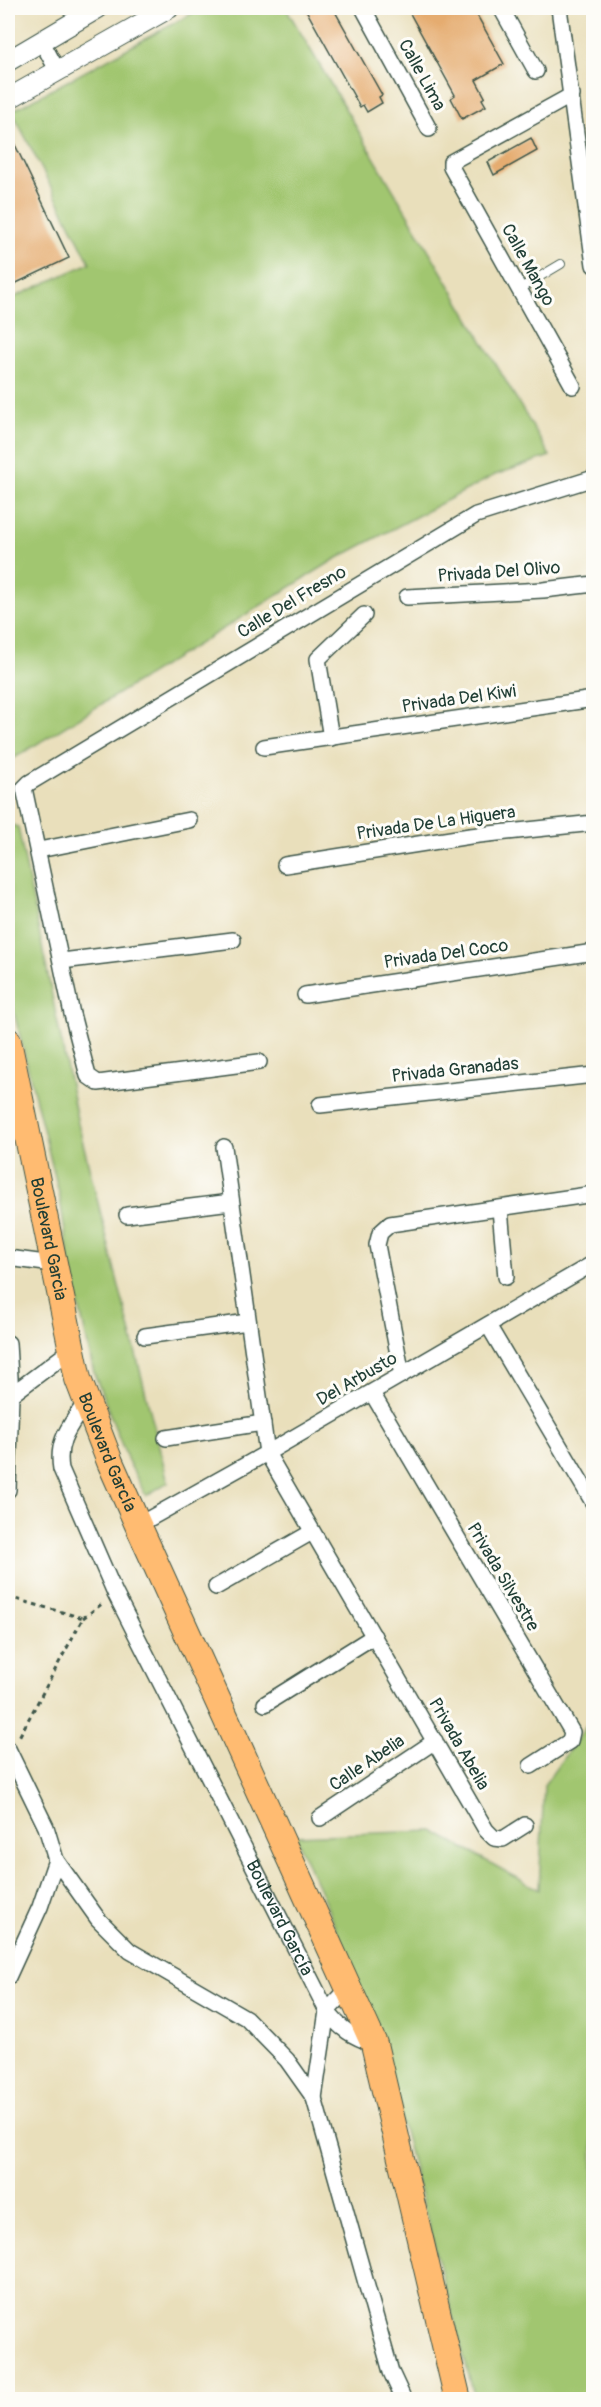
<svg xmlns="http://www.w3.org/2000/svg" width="601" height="2407" font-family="Pangolin,sans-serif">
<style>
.green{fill:#a1c670;stroke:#608252;stroke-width:1.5}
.building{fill:#e5ac6f}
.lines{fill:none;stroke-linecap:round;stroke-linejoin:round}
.service-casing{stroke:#3d5548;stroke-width:10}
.minor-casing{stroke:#3d5548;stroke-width:18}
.tertiary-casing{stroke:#3d5548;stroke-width:22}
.primary-casing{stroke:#3d5548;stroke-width:28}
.path{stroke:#3d5548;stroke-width:3;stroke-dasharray:4.5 4.5;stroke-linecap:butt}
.service{stroke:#fff;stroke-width:8}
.minor{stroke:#fff;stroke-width:15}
.tertiary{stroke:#fff;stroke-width:20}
.primary{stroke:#ffbb71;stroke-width:26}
.labels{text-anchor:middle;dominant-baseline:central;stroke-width:6;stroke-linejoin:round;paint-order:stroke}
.street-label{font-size:18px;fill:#1f3d34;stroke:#fdfcf7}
</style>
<rect width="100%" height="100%" fill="#fdfcf7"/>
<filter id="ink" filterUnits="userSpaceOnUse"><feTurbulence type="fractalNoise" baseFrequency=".0167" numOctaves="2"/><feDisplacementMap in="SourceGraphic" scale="12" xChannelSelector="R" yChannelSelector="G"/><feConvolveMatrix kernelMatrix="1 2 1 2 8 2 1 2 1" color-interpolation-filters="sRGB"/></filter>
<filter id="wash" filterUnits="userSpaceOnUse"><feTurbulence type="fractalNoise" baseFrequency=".008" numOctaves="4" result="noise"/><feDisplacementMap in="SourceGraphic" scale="24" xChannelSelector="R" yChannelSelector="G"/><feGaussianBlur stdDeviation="1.35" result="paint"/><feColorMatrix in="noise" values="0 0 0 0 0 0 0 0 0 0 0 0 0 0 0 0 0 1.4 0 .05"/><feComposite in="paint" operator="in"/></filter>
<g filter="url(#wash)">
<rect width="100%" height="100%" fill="#e9dfbb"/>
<path class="green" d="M 202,8 L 286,8 L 550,456 L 495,475 L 334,560 L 8,762 L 8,300 L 90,263 L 12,111 Z
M 8,824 L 18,827 L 77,1119 L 168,1482 L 146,1496 L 128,1461 L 94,1373 L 71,1270 L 59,1193 L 8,988 Z
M 593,1717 L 593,2399 L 475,2399 L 380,2041 L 324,1899 L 295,1836 L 433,1831 L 539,1890 L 544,1785 Z"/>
<g id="blocks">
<path class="building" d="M 305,8 L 333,8 L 382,95 L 379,97 L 382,103 L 367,112 L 363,105 L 360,107 Z
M 407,8 L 473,8 L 504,64 L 476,80 L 485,97 L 482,99 L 486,106 L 462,119 L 451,98 L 455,95 Z
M 8,130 L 69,258 L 8,287 Z
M 531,138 L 537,151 L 494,175 L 488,162 Z"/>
</g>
</g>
<g filter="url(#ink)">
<use href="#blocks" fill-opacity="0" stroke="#3d5548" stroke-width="1.5"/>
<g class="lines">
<g class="service-casing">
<path id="service" d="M 519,289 L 561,264"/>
</g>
<g class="minor-casing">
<g id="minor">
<path d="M 363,8 L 429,129"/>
<path d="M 501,8 L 536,71"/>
<path d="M 559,8 L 594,265"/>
<path d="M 41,40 L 57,70"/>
<path d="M 572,95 L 451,162 L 451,167 L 573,386"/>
<path d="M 407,597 L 543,590 L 594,584"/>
<path d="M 331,738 L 318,659 L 364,615"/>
<path d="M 264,747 L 594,699"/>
<path d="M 39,850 L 189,820"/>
<path d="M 285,865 L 470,836 L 594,823"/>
<path d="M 62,961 L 233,940"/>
<path d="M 305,995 L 594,952"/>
<path d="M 259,1062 L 98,1083 L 88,1076 L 72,1014 L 24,788 L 29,783 L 476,515 L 594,478"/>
<path d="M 320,1105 L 594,1075"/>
<path d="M 224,1147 L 267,1453 L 486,1830 L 494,1838 L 503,1839 L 525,1825"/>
<path d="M 500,1209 L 506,1277"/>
<path d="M 127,1215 L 231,1202"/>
<path d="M 8,1258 L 53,1264"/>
<path d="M 488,1325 L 594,1504"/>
<path d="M 145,1336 L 248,1322"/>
<path d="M 8,1343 L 11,1395 L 8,1490"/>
<path d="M 402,1375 L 377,1245 L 380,1233 L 390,1224 L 594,1194"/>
<path d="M 372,1393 L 572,1732 L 570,1741 L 531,1766"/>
<path d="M 11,1395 L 71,1350"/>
<path id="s1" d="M 86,1401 C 71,1426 56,1439 61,1469 L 115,1593 L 327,2011 C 340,2029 353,2037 374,2044"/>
<path d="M 166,1438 L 263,1423"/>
<path d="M 138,1525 L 267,1453 L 594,1263"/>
<path d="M 216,1587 L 312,1532"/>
<path d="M 265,1704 L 374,1636"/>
<path d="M 8,1749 L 46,1827 L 56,1860 L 98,1919 L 130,1951 L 246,2018 L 287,2060 L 314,2098 L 391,2372 L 404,2400"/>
<path d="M 320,1818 L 435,1741"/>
<path d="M 8,1977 L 40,1907 L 56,1860"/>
<path d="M 314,2098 L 327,2011 L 350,1987"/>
</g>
</g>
<g class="tertiary-casing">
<path id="tertiary" d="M 8,61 L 98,8
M 8,99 L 169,8"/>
</g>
<g class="primary-casing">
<g id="primary">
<path id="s2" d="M 8,1041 L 78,1379 L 110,1462 L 138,1525 L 374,2044 L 458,2400"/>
</g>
</g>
<path class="path" d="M 8,1597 L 83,1618 L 19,1737
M 83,1618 L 103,1603"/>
<use href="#service" class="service"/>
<use href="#minor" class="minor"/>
<use href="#tertiary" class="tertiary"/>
<use href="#primary" class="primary"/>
</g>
</g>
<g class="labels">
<g class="street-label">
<text transform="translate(422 75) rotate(61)">Calle Lima</text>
<text transform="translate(528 265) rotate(61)">Calle Mango</text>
<text transform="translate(499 572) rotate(-4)">Privada Del Olivo</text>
<text transform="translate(292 602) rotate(-31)">Calle Del Fresno</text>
<text transform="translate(459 699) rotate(-8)">Privada Del Kiwi</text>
<text transform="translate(436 823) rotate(-8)">Privada De La Higuera</text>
<text transform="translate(446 954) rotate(-8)">Privada Del Coco</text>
<text transform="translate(455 1070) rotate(-6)">Privada Granadas</text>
<text stroke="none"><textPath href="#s2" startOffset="202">Boulevard Garcia</textPath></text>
<text transform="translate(357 1379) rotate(-30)">Del Arbusto</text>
<text stroke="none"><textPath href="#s2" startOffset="424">Boulevard García</textPath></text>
<text transform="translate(503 1577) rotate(59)">Privada Silvestre</text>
<text transform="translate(459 1744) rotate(60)">Privada Abelia</text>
<text transform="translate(367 1763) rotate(-34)">Calle Abelia</text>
<text stroke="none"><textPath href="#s1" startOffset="574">Boulevard García</textPath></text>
</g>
</g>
<rect width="601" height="2407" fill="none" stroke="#fdfcf7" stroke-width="30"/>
</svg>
